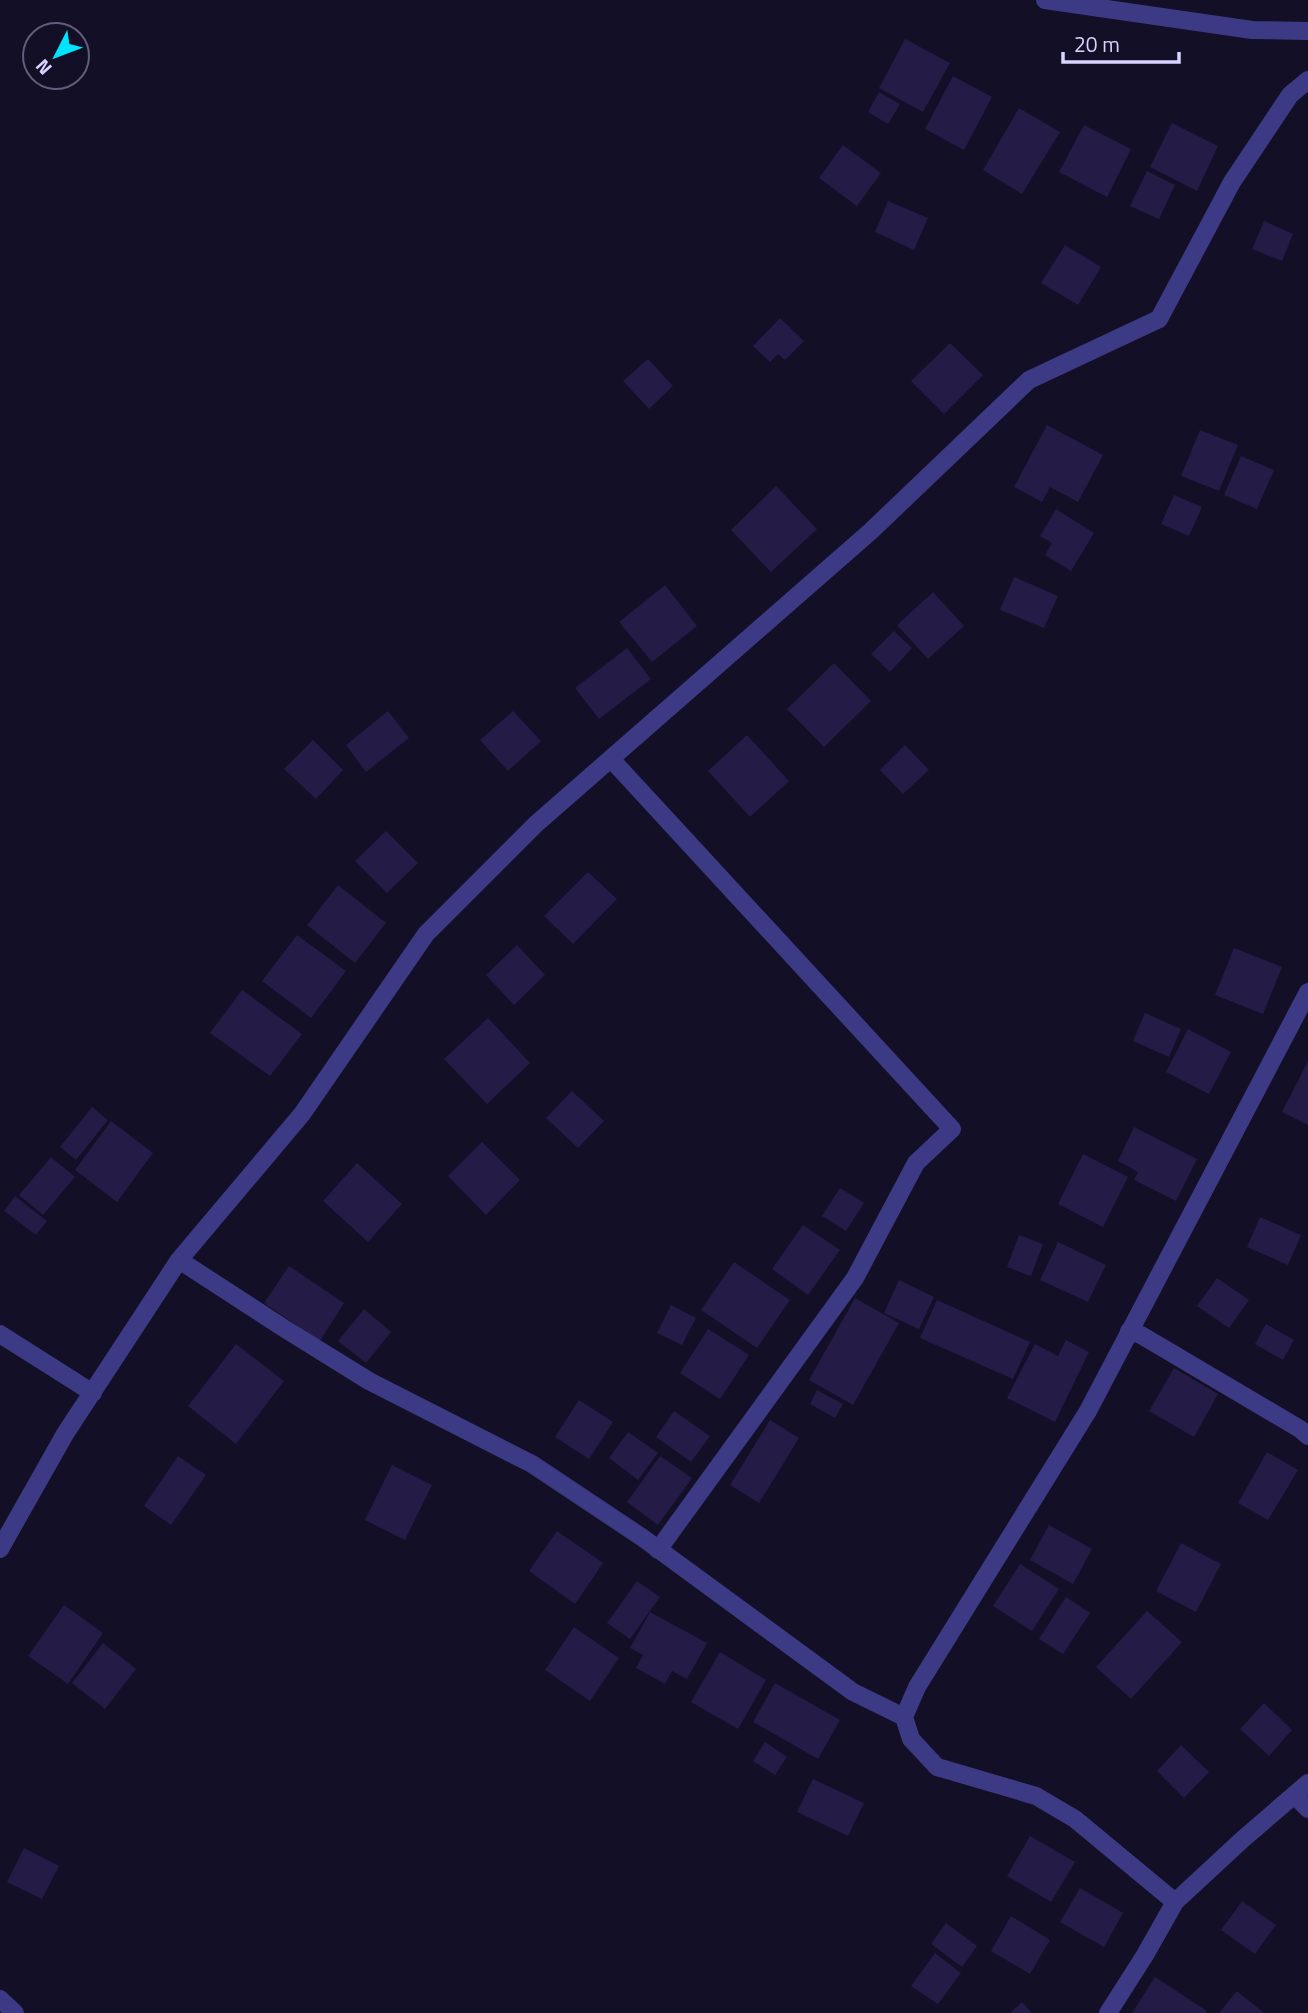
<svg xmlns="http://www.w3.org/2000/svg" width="1308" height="2013" font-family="'Titillium Web',sans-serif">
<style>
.building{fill:#241b47}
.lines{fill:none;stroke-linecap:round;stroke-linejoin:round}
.minor{stroke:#3d3a85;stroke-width:18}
</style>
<rect width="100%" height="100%" fill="#130f26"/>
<path class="building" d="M 905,39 L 950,63 L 923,112 L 879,88 Z
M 953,76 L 992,97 L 964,150 L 925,129 Z
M 879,92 L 900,104 L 888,124 L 868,112 Z
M 1019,108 L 1060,132 L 1022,194 L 983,170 Z
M 1172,123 L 1218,146 L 1197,191 L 1150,167 Z
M 1084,125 L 1131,149 L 1107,197 L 1059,172 Z
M 843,145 L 881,173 L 857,206 L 819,178 Z
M 1147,171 L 1175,185 L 1159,219 L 1130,206 Z
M 888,201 L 928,218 L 914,250 L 875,232 Z
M 1264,221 L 1293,234 L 1282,261 L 1252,249 Z
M 1065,245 L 1101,267 L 1078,305 L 1041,283 Z
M 780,318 L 804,341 L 785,360 L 778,354 L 770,362 L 753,346 Z
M 950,343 L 983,375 L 944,414 L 911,381 Z
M 648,359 L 673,386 L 649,409 L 623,381 Z
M 1047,425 L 1103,455 L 1078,502 L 1050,487 L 1042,502 L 1014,487 Z
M 1200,430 L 1238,445 L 1219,491 L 1181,476 Z
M 1241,456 L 1274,470 L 1257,509 L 1224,495 Z
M 776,486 L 817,529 L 771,572 L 731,530 Z
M 1174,495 L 1202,507 L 1189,536 L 1161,524 Z
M 1056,509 L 1094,533 L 1071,571 L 1045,555 L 1052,543 L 1040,536 Z
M 1014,577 L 1058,596 L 1044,628 L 1000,610 Z
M 665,585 L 697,626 L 652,662 L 619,622 Z
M 933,592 L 964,626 L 928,659 L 897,625 Z
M 894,631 L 912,648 L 890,672 L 871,654 Z
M 627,648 L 651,679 L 599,719 L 575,688 Z
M 834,663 L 871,701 L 824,747 L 787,709 Z
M 388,711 L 409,738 L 366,772 L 346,745 Z
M 513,711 L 541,741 L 508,771 L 480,740 Z
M 747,735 L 789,781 L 750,817 L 708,771 Z
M 313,740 L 343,770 L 316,799 L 284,769 Z
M 905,745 L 929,770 L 903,794 L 880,770 Z
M 386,831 L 418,863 L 387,893 L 355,861 Z
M 588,872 L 617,899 L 573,944 L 544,916 Z
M 338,885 L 386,923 L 355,963 L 307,925 Z
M 297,935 L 346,971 L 311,1018 L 262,981 Z
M 517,945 L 545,975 L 514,1005 L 486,975 Z
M 1234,948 L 1282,967 L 1263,1014 L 1215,995 Z
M 242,990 L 302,1034 L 270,1076 L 210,1033 Z
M 1145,1013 L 1181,1029 L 1169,1057 L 1133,1041 Z
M 488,1018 L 530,1063 L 487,1104 L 444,1059 Z
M 1188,1029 L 1231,1052 L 1209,1094 L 1166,1072 Z
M 1308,1061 L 1308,1125 L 1282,1112 Z
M 572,1091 L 604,1121 L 578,1148 L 546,1118 Z
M 92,1107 L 108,1120 L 76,1160 L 60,1147 Z
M 111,1121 L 153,1153 L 117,1202 L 75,1170 Z
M 1134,1127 L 1197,1159 L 1176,1201 L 1134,1180 L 1138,1172 L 1118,1161 Z
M 482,1142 L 520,1180 L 486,1215 L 448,1176 Z
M 1083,1154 L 1128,1177 L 1103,1227 L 1058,1204 Z
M 51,1157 L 75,1177 L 43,1215 L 19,1195 Z
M 357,1163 L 402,1204 L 368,1242 L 323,1201 Z
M 840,1188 L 864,1203 L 846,1231 L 822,1216 Z
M 15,1196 L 47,1221 L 36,1235 L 4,1211 Z
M 1260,1217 L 1301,1235 L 1288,1265 L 1247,1247 Z
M 803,1225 L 840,1250 L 808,1295 L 772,1269 Z
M 1019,1235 L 1043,1244 L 1031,1276 L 1007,1267 Z
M 1058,1242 L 1106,1265 L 1088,1302 L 1040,1280 Z
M 734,1262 L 790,1300 L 757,1348 L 701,1310 Z
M 289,1266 L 344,1303 L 320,1341 L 264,1303 Z
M 1217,1278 L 1249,1300 L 1229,1328 L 1197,1306 Z
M 899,1280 L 934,1297 L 919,1329 L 884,1313 Z
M 855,1298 L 899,1323 L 853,1405 L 809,1380 Z
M 937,1300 L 1030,1342 L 1013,1379 L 920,1338 Z
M 671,1305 L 696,1318 L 682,1345 L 657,1333 Z
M 364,1309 L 391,1332 L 366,1363 L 338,1341 Z
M 1266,1324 L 1294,1340 L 1283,1360 L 1255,1344 Z
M 708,1329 L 749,1355 L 720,1399 L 680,1373 Z
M 1066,1340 L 1089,1352 L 1055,1422 L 1007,1398 L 1035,1344 L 1058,1356 Z
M 236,1344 L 284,1381 L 236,1444 L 188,1406 Z
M 1174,1368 L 1218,1394 L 1194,1437 L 1149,1411 Z
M 817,1390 L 843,1404 L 835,1418 L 810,1404 Z
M 579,1400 L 613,1422 L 589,1459 L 555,1437 Z
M 674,1411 L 710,1436 L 691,1462 L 656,1437 Z
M 770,1420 L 799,1438 L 759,1503 L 730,1485 Z
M 628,1432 L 658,1453 L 638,1480 L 609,1458 Z
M 1267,1452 L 1298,1470 L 1268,1520 L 1238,1503 Z
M 178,1456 L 206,1475 L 171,1525 L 144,1506 Z
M 660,1456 L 692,1478 L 658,1525 L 627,1502 Z
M 392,1465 L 432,1485 L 405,1540 L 365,1520 Z
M 1049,1525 L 1092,1549 L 1073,1584 L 1030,1560 Z
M 557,1531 L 603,1563 L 575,1604 L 529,1571 Z
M 1181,1543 L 1221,1564 L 1196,1612 L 1156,1591 Z
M 1020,1564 L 1059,1589 L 1032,1631 L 993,1606 Z
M 637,1581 L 660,1597 L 630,1639 L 607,1623 Z
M 1066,1597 L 1090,1613 L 1063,1654 L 1039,1639 Z
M 64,1605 L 103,1633 L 68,1684 L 28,1656 Z
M 1147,1611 L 1182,1642 L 1131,1699 L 1096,1667 Z
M 650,1612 L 707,1643 L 687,1679 L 672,1671 L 665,1684 L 636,1668 L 643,1655 L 630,1648 Z
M 574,1627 L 619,1658 L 590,1701 L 545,1670 Z
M 103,1643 L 136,1669 L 105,1709 L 72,1683 Z
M 720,1652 L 766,1680 L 738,1729 L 691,1702 Z
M 775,1683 L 840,1720 L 818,1759 L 753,1722 Z
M 1264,1703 L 1292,1730 L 1269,1756 L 1240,1729 Z
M 765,1742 L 787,1757 L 775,1775 L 753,1761 Z
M 1181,1745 L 1209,1772 L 1184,1798 L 1157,1771 Z
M 813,1779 L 864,1803 L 848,1836 L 797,1812 Z
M 1030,1836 L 1075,1862 L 1051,1902 L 1007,1876 Z
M 24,1848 L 59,1866 L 42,1899 L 7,1882 Z
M 1080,1888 L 1123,1913 L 1104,1947 L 1060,1922 Z
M 1242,1901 L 1276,1925 L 1255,1954 L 1221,1930 Z
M 1011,1916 L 1050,1940 L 1030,1974 L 991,1951 Z
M 946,1923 L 977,1946 L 962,1967 L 931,1944 Z
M 935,1953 L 961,1973 L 938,2004 L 911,1986 Z
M 1155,1977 L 1207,2011 L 1205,2013 L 1132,2013 Z
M 1237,1991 L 1264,2013 L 1219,2013 Z
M 1022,2002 L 1032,2013 L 1010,2013 Z"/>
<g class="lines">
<path class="minor" d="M 1045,0 L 1252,30 L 1308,31
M 611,759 L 952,1129 L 916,1163 L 855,1278 L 658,1550
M 179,1260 L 282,1327 L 369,1381 L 532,1464 L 643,1538 L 853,1692 L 904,1717
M 1129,1331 L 1141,1335 L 1300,1429 L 1308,1436
M 0,1334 L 93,1393
M 0,1549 L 65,1434 L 179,1260 L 302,1114 L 426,934 L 536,824 L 871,531 L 1029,380 L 1159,319 L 1232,182 L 1290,95 L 1308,80
M 1294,1795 L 1308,1809
M 1175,1902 L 1075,1819 L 1036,1796 L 937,1767 L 911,1739 L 904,1717 L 917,1687 L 1088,1411 L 1308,992
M 0,1999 L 15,2013
M 1108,2013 L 1145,1955 L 1175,1902 L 1243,1839 L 1308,1783"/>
</g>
<g transform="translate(56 56) rotate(228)"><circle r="33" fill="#130f26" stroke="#625e7d" stroke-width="2"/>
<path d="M0-5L12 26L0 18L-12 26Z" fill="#00e5ff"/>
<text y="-10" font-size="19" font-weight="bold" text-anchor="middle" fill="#d9d4ff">N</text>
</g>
<path d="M1063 52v10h116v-10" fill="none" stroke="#d9d4ff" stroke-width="3.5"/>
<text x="1074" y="52" font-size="21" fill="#d9d4ff" stroke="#130f26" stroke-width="5" paint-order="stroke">20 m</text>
</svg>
